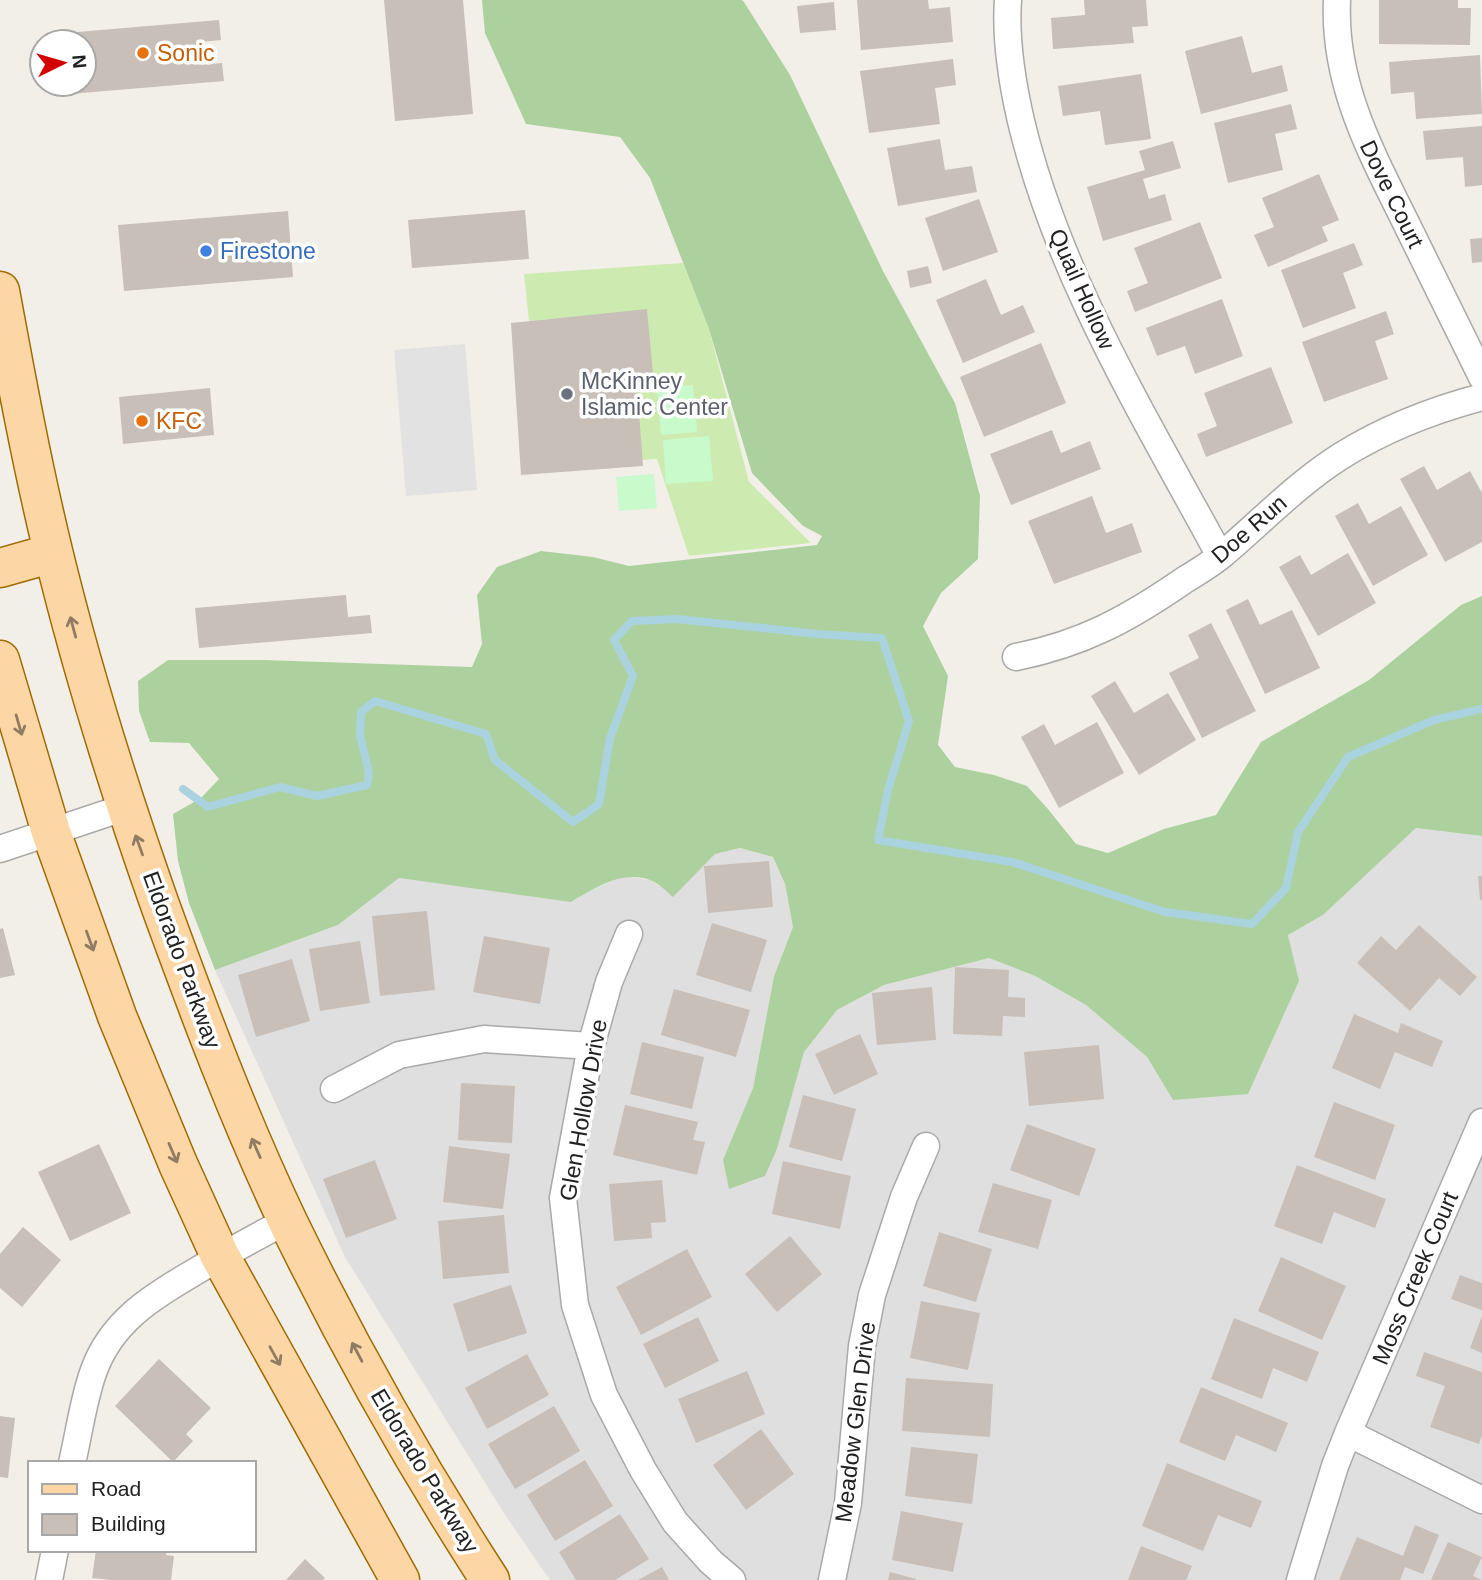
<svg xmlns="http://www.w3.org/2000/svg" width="1482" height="1580" font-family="Helvetica,sans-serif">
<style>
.residential{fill:#e0dfdf}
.grass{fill:#cdebb0}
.forest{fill:#add19e}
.park{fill:#c8facc}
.parking{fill:#e2e2e2}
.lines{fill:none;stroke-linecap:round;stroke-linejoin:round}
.stream{stroke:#aad3df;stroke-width:8}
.building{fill:#c7bfb8}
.street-casing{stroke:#a9a9a9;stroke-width:29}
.primary-casing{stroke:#a06b00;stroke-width:41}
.street{stroke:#fff;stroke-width:26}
.primary{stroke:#fcd6a4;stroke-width:38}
.oneway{stroke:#8f7c63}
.food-dot{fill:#e8710a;stroke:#fff;stroke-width:2.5}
.shop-dot{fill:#3f7fe0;stroke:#fff;stroke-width:2.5}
.worship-dot{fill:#6b7280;stroke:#fff;stroke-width:2.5}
.labels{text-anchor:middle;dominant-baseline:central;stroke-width:7;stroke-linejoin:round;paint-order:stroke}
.food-label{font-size:23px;fill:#c56008;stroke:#fff;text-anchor:start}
.street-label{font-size:23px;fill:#222;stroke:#fff}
.shop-label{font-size:23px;fill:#366cbe;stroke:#fff;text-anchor:start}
.worship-label{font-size:23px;fill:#5b616d;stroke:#fff;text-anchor:start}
</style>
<rect width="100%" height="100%" fill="#f2efe9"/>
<path class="residential" d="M 1416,828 L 1482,836 L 1482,1580 L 550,1580 L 507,1518 L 345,1257 L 215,970 L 338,925 L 399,878 L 571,901 L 591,890 L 624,876 L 651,880 L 673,896 L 714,854 L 740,848 L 773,857 L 785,884 L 793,927 L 774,976 L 753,1088 L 724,1160 L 765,1175 L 777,1149 L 804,1051 L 837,1010 L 884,985 L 989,958 L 1035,976 L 1086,1005 L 1147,1057 L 1173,1100 L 1298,981 L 1288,935 L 1323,915 Z"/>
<path class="grass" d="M 683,263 L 709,329 L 749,482 L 811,543 L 689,556 L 657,459 L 642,460 L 637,385 L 653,384 L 647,310 L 529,321 L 524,274 Z"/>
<path class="forest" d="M 482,0 L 742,0 L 744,2 L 790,75 L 883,271 L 955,403 L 980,496 L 978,559 L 941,593 L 923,626 L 948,676 L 938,745 L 955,767 L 994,775 L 1027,786 L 1048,809 L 1076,844 L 1108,853 L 1164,829 L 1216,815 L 1261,742 L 1369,680 L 1461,605 L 1482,596 L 1482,836 L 1416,828 L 1323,915 L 1288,935 L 1299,981 L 1248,1094 L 1173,1100 L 1147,1057 L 1086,1005 L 1035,976 L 989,958 L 884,985 L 837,1010 L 804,1052 L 777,1149 L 765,1176 L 729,1189 L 723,1160 L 753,1088 L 774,976 L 793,927 L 785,884 L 773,857 L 740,848 L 715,854 L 673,897 C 666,891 658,883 650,880 C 622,870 595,888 571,902 L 399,878 L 338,925 L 215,970 L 189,903 L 178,861 L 173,814 L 201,798 L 219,779 L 189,743 L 150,742 L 139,711 L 138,681 L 168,660 L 263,660 L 472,667 L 482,644 L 477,595 L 497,567 L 541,551 L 593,557 L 629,566 L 817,545 L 822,536 L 803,526 L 752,473 L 709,329 L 650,178 L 620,137 L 526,124 L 485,33 Z"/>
<path class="park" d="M 693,385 L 697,432 L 661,435 L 657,388 Z
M 709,436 L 713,481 L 666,484 L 663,440 Z
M 654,474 L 657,508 L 619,511 L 616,477 Z"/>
<path class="parking" d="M 465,344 L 477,490 L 406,496 L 394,350 Z"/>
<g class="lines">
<path class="stream" d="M 183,789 L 208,807 L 280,787 L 317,796 L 367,785 L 369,773 L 360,735 L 361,712 L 375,701 L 486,734 L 495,760 L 573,822 L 599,804 L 610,738 L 633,676 L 614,640 L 632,621 L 678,619 L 817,634 L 882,638 L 909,721 L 888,790 L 878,840 L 1012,862 L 1165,912 L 1252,924 L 1286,888 L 1298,832 L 1348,757 L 1434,720 L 1482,709"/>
</g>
<path class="building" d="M 384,0 L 463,0 L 473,114 L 395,121 Z
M 857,0 L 928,0 L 929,9 L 950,7 L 953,42 L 861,50 Z
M 1084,0 L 1146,0 L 1148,26 L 1132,27 L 1134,43 L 1053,49 L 1051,18 L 1085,15 Z
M 1379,0 L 1458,0 L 1458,8 L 1471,8 L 1470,45 L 1379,44 Z
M 834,2 L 836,30 L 800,33 L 797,6 Z
M 219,20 L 221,40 L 200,42 L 202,65 L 222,63 L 224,81 L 70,94 L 69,84 L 84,84 L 84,42 L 66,42 L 65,33 Z
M 1242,36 L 1252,73 L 1282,65 L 1288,91 L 1201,114 L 1185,51 Z
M 1480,55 L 1482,114 L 1416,119 L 1414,92 L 1391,94 L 1389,62 Z
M 953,59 L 956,85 L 935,88 L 940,124 L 869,133 L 860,71 Z
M 1141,74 L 1151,139 L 1105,145 L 1100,111 L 1063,116 L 1058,86 Z
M 1291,104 L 1297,129 L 1275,134 L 1283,170 L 1228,183 L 1214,123 Z
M 1482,126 L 1482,185 L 1465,187 L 1463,157 L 1426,160 L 1423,131 Z
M 940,139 L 945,170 L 972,166 L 977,192 L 898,206 L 887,148 Z
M 1173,141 L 1181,168 L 1143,179 L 1149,199 L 1165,194 L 1172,220 L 1103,241 L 1087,187 L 1145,170 L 1139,151 Z
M 1319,174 L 1339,220 L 1322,227 L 1328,241 L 1268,267 L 1254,235 L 1274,227 L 1262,198 Z
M 979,199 L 998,252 L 943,271 L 925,218 Z
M 525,210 L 529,259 L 412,268 L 408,220 Z
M 288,211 L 293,277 L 124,291 L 118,225 Z
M 1200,222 L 1222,278 L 1135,312 L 1127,291 L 1148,283 L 1134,248 Z
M 1482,238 L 1482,262 L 1472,263 L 1470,239 Z
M 1354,243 L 1363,265 L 1343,273 L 1356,308 L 1303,328 L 1281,270 Z
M 928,266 L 932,283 L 910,288 L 907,271 Z
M 986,279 L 1001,315 L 1023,305 L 1035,332 L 963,363 L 936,300 Z
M 1222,299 L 1243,356 L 1195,374 L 1185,346 L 1157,356 L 1146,328 Z
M 647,309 L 654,384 L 637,385 L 643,466 L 521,475 L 511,323 Z
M 1386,311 L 1394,334 L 1375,341 L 1388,379 L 1324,402 L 1302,342 Z
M 1041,343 L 1066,403 L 984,437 L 960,377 Z
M 1271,367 L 1293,423 L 1206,457 L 1197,434 L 1217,426 L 1204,393 Z
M 210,388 L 214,435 L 123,444 L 119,397 Z
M 1052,430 L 1061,453 L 1090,441 L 1101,469 L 1011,505 L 990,454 Z
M 1424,466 L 1437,490 L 1470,471 L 1482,493 L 1482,542 L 1445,562 L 1400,479 Z
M 1092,496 L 1106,533 L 1132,523 L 1142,552 L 1054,584 L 1028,521 Z
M 1358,503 L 1369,524 L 1401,506 L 1428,555 L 1373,586 L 1335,516 Z
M 1348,553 L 1376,603 L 1318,636 L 1279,567 L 1300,555 L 1311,575 Z
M 346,595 L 348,617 L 370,615 L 372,633 L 199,648 L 195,608 Z
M 1248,599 L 1260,625 L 1292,610 L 1320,668 L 1265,694 L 1226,610 Z
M 1211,623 L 1256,711 L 1202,738 L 1169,673 L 1199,658 L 1188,635 Z
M 1115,681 L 1134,713 L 1168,693 L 1196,740 L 1139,775 L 1091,696 Z
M 1097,722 L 1124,773 L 1059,808 L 1021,737 L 1044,724 L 1055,745 Z
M 769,861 L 773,907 L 708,913 L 704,866 Z
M 1478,876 L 1482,876 L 1482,900 L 1480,900 Z
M 427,911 L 435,990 L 380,996 L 372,916 Z
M 712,923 L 767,940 L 751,992 L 696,975 Z
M 1419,925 L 1477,977 L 1460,996 L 1439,978 L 1410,1011 L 1357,963 L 1381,936 L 1396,950 Z
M 3,928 L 15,975 L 0,978 L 0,929 Z
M 484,936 L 550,948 L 540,1004 L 473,992 Z
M 360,941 L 370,1003 L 320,1011 L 309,949 Z
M 292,959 L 310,1021 L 256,1037 L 238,975 Z
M 955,967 L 1009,970 L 1008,997 L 1025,998 L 1025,1017 L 1003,1016 L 1002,1036 L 953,1034 Z
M 932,987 L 936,1040 L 877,1045 L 872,993 Z
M 674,989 L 750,1010 L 736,1057 L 661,1035 Z
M 1354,1014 L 1398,1033 L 1401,1023 L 1443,1041 L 1432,1067 L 1395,1052 L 1380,1089 L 1332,1068 Z
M 860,1034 L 878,1074 L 834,1095 L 815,1054 Z
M 642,1042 L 704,1057 L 692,1109 L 630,1094 Z
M 1099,1045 L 1104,1099 L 1029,1106 L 1024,1052 Z
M 461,1083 L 515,1086 L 512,1143 L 458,1140 Z
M 803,1095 L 856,1109 L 842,1161 L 789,1147 Z
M 1334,1102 L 1395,1125 L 1375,1180 L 1314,1157 Z
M 625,1105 L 698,1122 L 693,1140 L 705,1142 L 697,1175 L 613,1155 Z
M 1027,1124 L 1096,1149 L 1079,1196 L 1010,1170 Z
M 99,1144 L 131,1213 L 70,1241 L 38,1172 Z
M 449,1146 L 510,1154 L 503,1209 L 443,1202 Z
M 375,1160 L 397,1219 L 346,1238 L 323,1179 Z
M 783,1161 L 851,1176 L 840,1229 L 772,1214 Z
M 1297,1165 L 1386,1199 L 1375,1228 L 1334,1212 L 1322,1244 L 1274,1226 Z
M 662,1180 L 666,1222 L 651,1223 L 652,1238 L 614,1241 L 609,1184 Z
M 993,1183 L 1052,1200 L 1038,1249 L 978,1232 Z
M 504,1215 L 509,1273 L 443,1279 L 438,1221 Z
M 23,1227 L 61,1260 L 22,1307 L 0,1288 L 0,1254 Z
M 939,1232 L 992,1249 L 976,1302 L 923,1286 Z
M 790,1236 L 822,1274 L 777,1312 L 745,1274 Z
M 687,1249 L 712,1297 L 641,1335 L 616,1287 Z
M 1281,1257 L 1346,1286 L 1322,1340 L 1258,1311 Z
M 1460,1275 L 1482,1283 L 1482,1310 L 1451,1299 Z
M 511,1285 L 527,1333 L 468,1352 L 453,1304 Z
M 921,1301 L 980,1313 L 968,1370 L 910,1358 Z
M 1482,1316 L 1482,1353 L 1470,1348 Z
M 698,1317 L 719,1361 L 665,1388 L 643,1344 Z
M 1234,1318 L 1319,1352 L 1307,1382 L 1273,1368 L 1262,1399 L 1211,1379 Z
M 1424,1352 L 1482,1372 L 1482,1435 L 1479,1444 L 1430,1427 L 1445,1386 L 1416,1376 Z
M 527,1354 L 549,1395 L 487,1429 L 465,1388 Z
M 159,1359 L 211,1408 L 186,1434 L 193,1441 L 173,1462 L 115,1406 Z
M 747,1371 L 765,1414 L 696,1443 L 678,1399 Z
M 906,1378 L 993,1384 L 990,1437 L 902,1431 Z
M 1201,1387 L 1288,1423 L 1276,1452 L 1236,1435 L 1225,1461 L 1179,1442 Z
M 554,1406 L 580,1451 L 515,1489 L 488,1444 Z
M 0,1416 L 15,1418 L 8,1478 L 0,1477 Z
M 761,1429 L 794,1474 L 746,1510 L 713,1465 Z
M 911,1447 L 978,1454 L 972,1504 L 905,1496 Z
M 585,1460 L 613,1506 L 555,1541 L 527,1495 Z
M 1167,1463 L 1262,1501 L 1251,1528 L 1218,1515 L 1203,1551 L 1142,1526 Z
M 901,1511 L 963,1523 L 953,1572 L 892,1560 Z
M 620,1514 L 649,1559 L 615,1580 L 576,1580 L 559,1552 Z
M 1415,1525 L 1439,1535 L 1423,1574 L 1405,1567 L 1400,1580 L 1339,1580 L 1357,1537 L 1403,1556 Z
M 1448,1542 L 1482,1557 L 1473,1576 L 1482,1580 L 1431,1580 Z
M 1141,1546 L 1192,1566 L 1186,1580 L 1128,1580 Z
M 96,1550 L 167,1550 L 166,1555 L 174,1556 L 171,1580 L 111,1580 L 92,1578 Z
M 305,1559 L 325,1578 L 323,1580 L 286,1580 Z
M 662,1567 L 669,1580 L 638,1580 Z
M 890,1572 L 916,1579 L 915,1580 L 888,1580 Z"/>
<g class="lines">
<g class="street-casing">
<path id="street" d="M 1008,0 C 1005,41 1012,82 1021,121 C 1058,277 1145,417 1220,556
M 1337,0 C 1333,85 1372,154 1408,227 C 1433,277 1457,327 1482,377
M 1016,657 C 1082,644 1128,619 1183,581 C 1196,573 1211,564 1223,554 C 1262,521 1297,484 1341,456 C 1384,429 1433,410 1482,397
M 0,849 L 126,807
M 629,934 L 609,982 L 591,1046 L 563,1198 L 575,1305 L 604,1395 L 643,1470 L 675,1522 L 711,1562 L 732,1580
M 334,1089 L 399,1055 L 484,1039 L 591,1046
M 1482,1122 L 1348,1433 L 1482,1500
M 72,1463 C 79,1434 83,1401 93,1373 C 110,1323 150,1298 193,1273 C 224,1254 256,1237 288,1220
M 49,1580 L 55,1550
M 832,1580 L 848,1503 L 862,1346 L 872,1295 L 904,1197 L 926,1146
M 1300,1580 L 1335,1466 L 1348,1433"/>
</g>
<g class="primary-casing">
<path id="primary" d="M 0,291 C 16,378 32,465 53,551 C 82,671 119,789 160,905 C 199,1012 239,1119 288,1222 C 348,1345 416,1466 490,1580
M 0,568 L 53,553
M 0,660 L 51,832 L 117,1016 L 178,1164 L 220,1256 L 400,1580"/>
</g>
<use href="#street" class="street"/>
<use href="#primary" class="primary"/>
</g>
<defs><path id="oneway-shaft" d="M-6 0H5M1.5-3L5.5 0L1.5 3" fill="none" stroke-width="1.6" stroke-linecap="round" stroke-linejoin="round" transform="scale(1.75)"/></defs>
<g class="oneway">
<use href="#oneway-shaft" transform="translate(73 627) rotate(-105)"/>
<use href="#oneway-shaft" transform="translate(19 725) rotate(74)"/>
<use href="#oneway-shaft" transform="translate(139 845) rotate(-110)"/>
<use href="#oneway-shaft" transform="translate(90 941) rotate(70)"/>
<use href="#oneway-shaft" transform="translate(256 1148) rotate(-114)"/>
<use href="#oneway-shaft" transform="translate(173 1153) rotate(67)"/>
<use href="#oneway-shaft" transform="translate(357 1352) rotate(-118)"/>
<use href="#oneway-shaft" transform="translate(275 1356) rotate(61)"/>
</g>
<g class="food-dot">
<circle cx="143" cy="53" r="7"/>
<circle cx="142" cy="421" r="7"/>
</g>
<circle class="shop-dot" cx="206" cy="251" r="7"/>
<circle class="worship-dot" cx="567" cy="394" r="7"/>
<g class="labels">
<g class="food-label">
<text x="157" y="53">Sonic</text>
<text x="156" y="421">KFC</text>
</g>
<g class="street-label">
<text transform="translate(1392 194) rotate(64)">Dove Court</text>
<text transform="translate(1082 289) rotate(66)">Quail Hollow</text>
<text transform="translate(1249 529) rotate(-41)">Doe Run</text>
<text transform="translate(182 960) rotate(70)">Eldorado Parkway</text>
<text transform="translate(583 1110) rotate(-80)">Glen Hollow Drive</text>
<text transform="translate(1415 1278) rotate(-67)">Moss Creek Court</text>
<text transform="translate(855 1422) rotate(-83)">Meadow Glen Drive</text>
<text transform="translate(425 1471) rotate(59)">Eldorado Parkway</text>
</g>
<g class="shop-label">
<text x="220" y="251">Firestone</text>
</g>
<g class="worship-label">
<text x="581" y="381">McKinney<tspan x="581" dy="26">Islamic Center</tspan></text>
</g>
</g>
<rect x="28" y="1461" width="228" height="91" fill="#ffffff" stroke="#a7a7a7" stroke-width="2"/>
<rect x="42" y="1484" width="35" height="10" fill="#fcd6a4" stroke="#a7a7a7" stroke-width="2"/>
<text x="91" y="1496" font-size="21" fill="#222222">Road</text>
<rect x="42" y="1514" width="35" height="21" fill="#c7bfb8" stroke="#a7a7a7" stroke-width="2"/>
<text x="91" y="1531" font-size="21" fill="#222222">Building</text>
<g transform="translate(63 63) rotate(85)"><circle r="33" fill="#ffffff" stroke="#a7a7a7" stroke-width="2"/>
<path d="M0-5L12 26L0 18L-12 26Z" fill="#d40000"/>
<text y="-10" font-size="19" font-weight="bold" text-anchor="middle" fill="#222222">N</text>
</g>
</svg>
